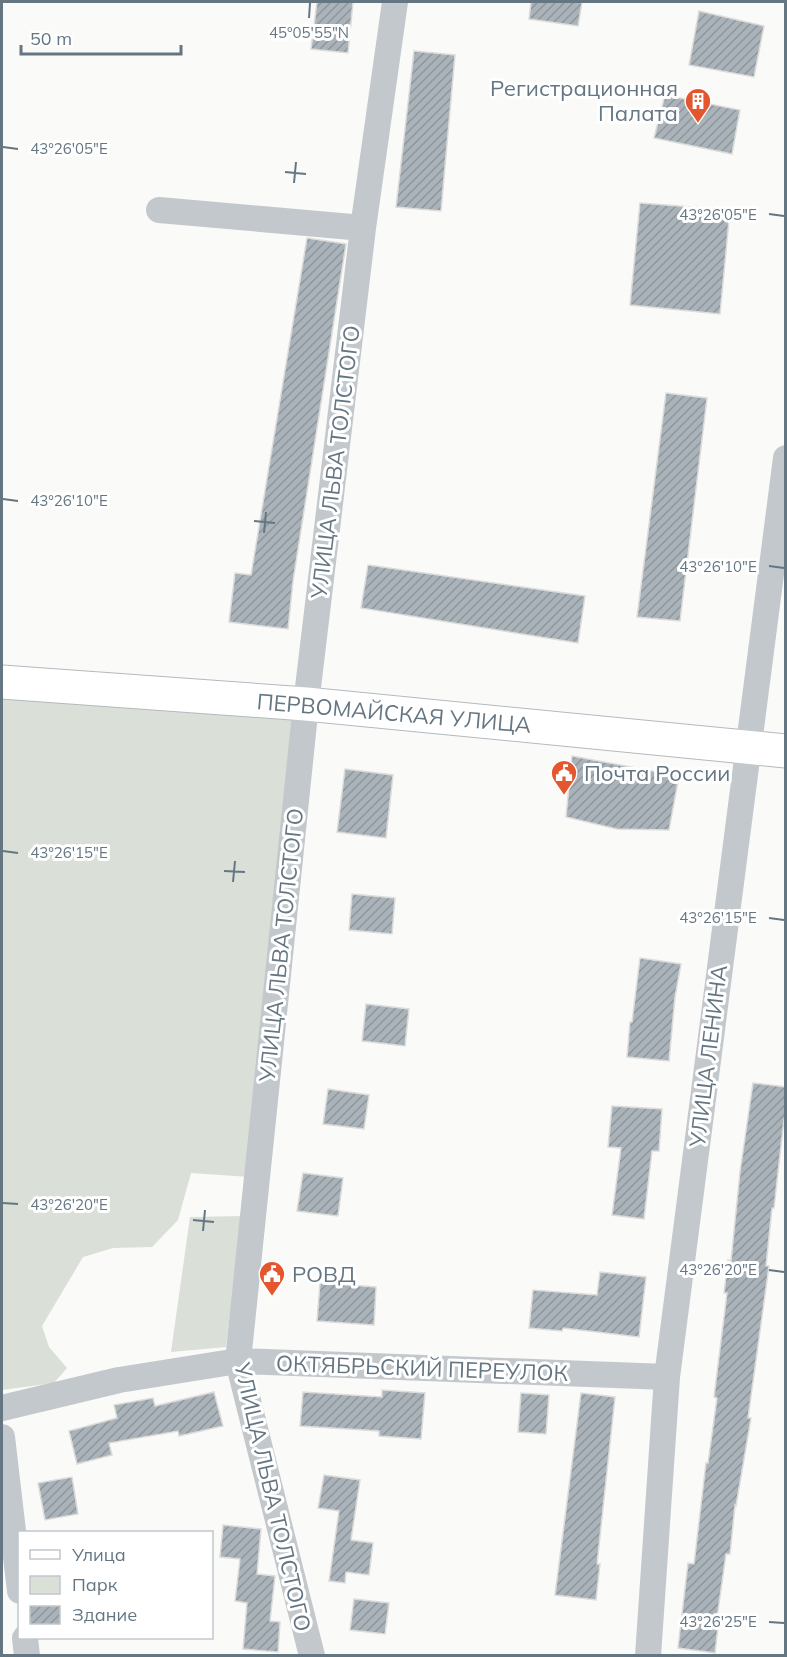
<svg xmlns="http://www.w3.org/2000/svg" width="787" height="1657" font-family="Mulish,sans-serif">
<style>
.park{fill:#dadfd7}
.building{fill:url(#building-hatch);stroke:#dcdcda;stroke-width:1.5}
.lines{fill:none;stroke-linecap:round;stroke-linejoin:round}
.secondary-casing{stroke:#b3babf;stroke-width:35}
.minor{stroke:#c3c8cc;stroke-width:26}
.secondary{stroke:#fff;stroke-width:33}
.ticks{fill:none;stroke:#657683;stroke-width:2}
.labels{text-anchor:middle;dominant-baseline:central;stroke-width:6;stroke-linejoin:round;paint-order:stroke}
.poi-label{font-size:22px;fill:#657683;stroke:#fff;text-anchor:start}
.street-label{font-size:22px;fill:#657683;stroke:#fff}
.ticks-label{font-size:15px;text-anchor:middle;fill:#657683;stroke:#fff;stroke-width:6;stroke-linejoin:round;paint-order:stroke}
</style>
<defs>
<pattern id="building-hatch" width="6" height="6" patternUnits="userSpaceOnUse" patternTransform="scale(1.5)"><rect width="6" height="6" fill="#aab3b9"/><path d="M-1 1l2-2M0 6l6-6M5 7l2-2" fill="none" stroke="#8e969c"/></pattern>
</defs>
<rect width="100%" height="100%" fill="#fafaf8"/>
<path class="park" d="M 2,696 L 298,710 L 250,1177 L 191,1173 L 178,1220 L 152,1247 L 113,1248 L 83,1257 L 42,1326 L 49,1347 L 67,1368 L 54,1383 L 2,1390 Z
M 242,1216 L 226,1347 L 171,1352 L 190,1217 Z"/>
<path class="building" d="M 317,2 L 353,2 L 348,53 L 311,49 Z
M 531,2 L 582,2 L 578,26 L 529,19 Z
M 699,11 L 764,26 L 754,77 L 689,65 Z
M 414,51 L 455,55 L 441,211 L 396,207 Z
M 665,95 L 740,110 L 732,154 L 654,138 Z
M 640,203 L 730,210 L 720,314 L 630,305 Z
M 307,238 L 346,244 L 293,581 L 288,629 L 229,622 L 235,573 L 251,575 Z
M 666,393 L 707,398 L 680,621 L 637,617 Z
M 368,565 L 585,596 L 578,643 L 361,608 Z
M 572,756 L 679,776 L 669,830 L 617,829 L 566,817 Z
M 345,769 L 393,775 L 386,838 L 337,832 Z
M 352,894 L 395,898 L 392,934 L 349,930 Z
M 640,958 L 681,964 L 675,997 L 669,1061 L 627,1057 L 630,1022 L 632,1022 Z
M 366,1004 L 409,1009 L 405,1046 L 362,1041 Z
M 753,1083 L 786,1087 L 786,1119 L 784,1119 L 774,1208 L 772,1208 L 766,1266 L 769,1266 L 748,1418 L 751,1418 L 736,1506 L 735,1505 L 730,1554 L 726,1554 L 717,1618 L 719,1618 L 715,1653 L 678,1648 L 688,1563 L 694,1564 L 706,1463 L 708,1463 L 717,1398 L 714,1397 L 727,1293 L 724,1293 L 728,1260 L 731,1261 L 740,1172 Z
M 328,1089 L 369,1095 L 364,1129 L 323,1124 Z
M 612,1106 L 662,1109 L 659,1151 L 652,1151 L 644,1219 L 612,1215 L 621,1148 L 608,1147 Z
M 303,1173 L 343,1178 L 338,1216 L 297,1211 Z
M 600,1272 L 646,1277 L 639,1337 L 563,1328 L 562,1331 L 529,1328 L 533,1290 L 597,1295 Z
M 320,1283 L 376,1287 L 374,1325 L 317,1321 Z
M 382,1390 L 425,1393 L 421,1439 L 379,1436 L 379,1431 L 300,1426 L 303,1392 L 382,1397 Z
M 214,1392 L 223,1426 L 179,1436 L 178,1431 L 109,1443 L 112,1455 L 77,1464 L 69,1431 L 117,1418 L 114,1405 L 153,1398 L 155,1406 Z
M 521,1393 L 549,1395 L 546,1434 L 518,1432 Z
M 581,1393 L 615,1397 L 597,1564 L 600,1564 L 596,1600 L 555,1595 Z
M 324,1475 L 360,1480 L 351,1540 L 373,1543 L 369,1575 L 346,1572 L 345,1583 L 329,1581 L 339,1511 L 318,1508 Z
M 72,1477 L 78,1514 L 45,1520 L 38,1483 Z
M 223,1525 L 261,1529 L 257,1574 L 275,1576 L 270,1621 L 280,1622 L 278,1652 L 243,1649 L 247,1603 L 235,1601 L 240,1559 L 220,1557 Z
M 354,1599 L 389,1603 L 385,1634 L 350,1630 Z"/>
<g class="lines">
<g class="secondary-casing">
<path id="secondary" d="M 2,682 L 306,704 L 786,751"/>
</g>
<path class="minor" d="M 159,210 L 363,228 L 395,2
M 2,1408 L 119,1380 L 238,1361 L 667,1377
M 2,1437 L 20,1591
M 25,1638 L 27,1656
M 312,1656 L 238,1361 L 306,704 L 363,228
M 648,1656 L 667,1377 L 786,458"/>
<use href="#secondary" class="secondary"/>
</g>
<path class="ticks" d="M 309,18 L 310,3M 3,147 L 18,149M 285,172 L 306,174M 294,183 L 296,162M 769,214 L 784,216M 3,499 L 18,501M 254,521 L 275,523M 264,533 L 266,512M 769,566 L 784,568M 3,851 L 18,853M 224,871 L 245,872M 233,882 L 235,861M 769,918 L 784,920M 3,1203 L 18,1204M 193,1220 L 214,1222M 203,1231 L 205,1210M 769,1270 L 784,1272M 769,1622 L 784,1623"/>
<defs>
<g id="building-pin" transform="scale(1.35)"><path d="M0 17L-7.5 6A9.5 9.5 0 1 1 7.5 6Z" fill="#e4572e" stroke="#fff"/><path d="M-4-6H4V6H1V3H-1V6H-4ZM-2.5-4.3h1.7v1.8h-1.7ZM.8-4.3h1.7v1.8H.8ZM-2.5-1h1.7V.8h-1.7ZM.8-1h1.7V.8H.8Z" fill="#fff"/></g>
<g id="civic-pin" transform="scale(1.35)"><path d="M0 17L-7.5 6A9.5 9.5 0 1 1 7.5 6Z" fill="#e4572e" stroke="#fff"/><path d="M-.6-6.5H3V-4.5H.6V-3L4-1V1h2V6H-6V1h2V-1L-.6-3ZM-1.2 2.5V6h2.4V2.5Z" fill="#fff"/></g>
</defs>
<g fill-rule="evenodd">
<use href="#building-pin" x="698" y="101"/>
<use href="#civic-pin" x="564" y="773"/>
<use href="#civic-pin" x="272" y="1274"/>
</g>
<g class="labels">
<g class="poi-label">
<text x="678" y="88" text-anchor="end">Регистрационная<tspan x="678" dy="25">Палата</tspan></text>
<text x="584" y="773">Почта России</text>
<text x="292" y="1274">РОВД</text>
</g>
<g class="street-label">
<text transform="translate(335 462) rotate(-83)">УЛИЦА ЛЬВА ТОЛСТОГО</text>
<text transform="translate(394 713) rotate(5)">ПЕРВОМАЙСКАЯ УЛИЦА</text>
<text transform="translate(281 945) rotate(-84)">УЛИЦА ЛЬВА ТОЛСТОГО</text>
<text transform="translate(708 1056) rotate(-83)">УЛИЦА ЛЕНИНА</text>
<text transform="translate(422 1368) rotate(2)">ОКТЯБРЬСКИЙ ПЕРЕУЛОК</text>
<text transform="translate(273 1497) rotate(77)">УЛИЦА ЛЬВА ТОЛСТОГО</text>
</g>
</g>
<g class="ticks-label">
<text x="309" y="38">45°05'55"N</text>
<text x="69" y="154">43°26'05"E</text>
<text x="718" y="220">43°26'05"E</text>
<text x="69" y="506">43°26'10"E</text>
<text x="718" y="572">43°26'10"E</text>
<text x="69" y="858">43°26'15"E</text>
<text x="718" y="923">43°26'15"E</text>
<text x="69" y="1210">43°26'20"E</text>
<text x="718" y="1275">43°26'20"E</text>
<text x="718" y="1627">43°26'25"E</text>
</g>
<rect width="787" height="1657" fill="none" stroke="#657683" stroke-width="6"/>
<rect x="18" y="1531" width="195" height="108" fill="#ffffff" stroke="#c1c8cd" stroke-width="1.5"/>
<rect x="30" y="1550" width="30" height="9" fill="#ffffff" stroke="#c1c8cd" stroke-width="1.5"/>
<text x="72" y="1561" font-size="18" fill="#657683">Улица</text>
<rect x="30" y="1576" width="30" height="18" fill="#dadfd7" stroke="#c1c8cd" stroke-width="1.5"/>
<text x="72" y="1591" font-size="18" fill="#657683">Парк</text>
<rect x="30" y="1606" width="30" height="18" fill="url(#building-hatch)" stroke="#c1c8cd" stroke-width="1.5"/>
<text x="72" y="1621" font-size="18" fill="#657683">Здание</text>
<path d="M21 45v9h160v-9" fill="none" stroke="#657683" stroke-width="3"/>
<text x="30" y="45" font-size="18" fill="#657683" stroke="#ffffff" stroke-width="4.5" paint-order="stroke">50 m</text>
</svg>
